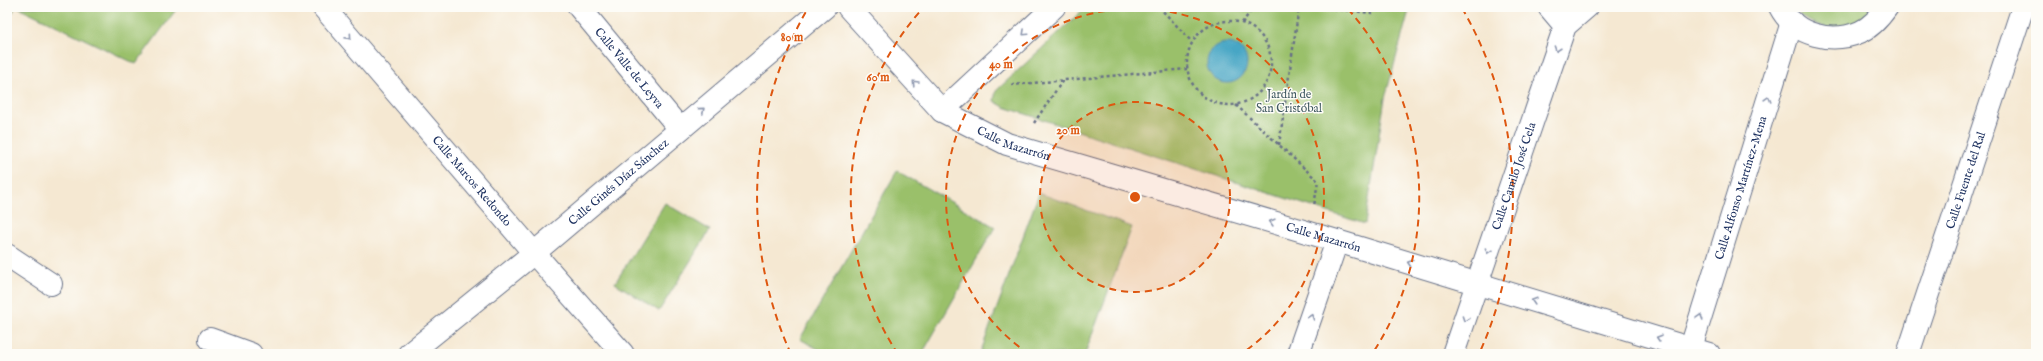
<svg xmlns="http://www.w3.org/2000/svg" width="2043" height="361" font-family="'IM FELL English',serif">
<style>
.green{fill:#9ac06b;stroke:#5a7864}
.water{fill:#46a6c5;stroke:#306a92}
.lines{fill:none;stroke-linecap:round;stroke-linejoin:round}
.minor-casing{stroke:#677087;stroke-width:24}
.path{stroke:#677087;stroke-width:2.5;stroke-dasharray:3 3;stroke-linecap:butt}
.minor{stroke:#fff;stroke-width:22}
.oneway{stroke:#8d97ae}
.ring{fill:none;stroke:#de5710;stroke-width:2;stroke-dasharray:7 5}
.labels{text-anchor:middle;dominant-baseline:central;stroke-width:3;stroke-linejoin:round;paint-order:stroke}
.street-label{font-size:12px;fill:#1b2f5e;stroke:#fdfcf7}
.park-label{font-size:12px;fill:#415a62;stroke:#fdfcf7}
.centre{fill:#de5710;stroke:#fdfcf7;stroke-width:2}
.ring-label{font-size:12px;text-anchor:middle;font-weight:bold;fill:#de5710;stroke:#fdfcf7;stroke-width:3;stroke-linejoin:round;paint-order:stroke}
</style>
<rect width="100%" height="100%" fill="#fdfcf7"/>
<filter id="ink" filterUnits="userSpaceOnUse"><feTurbulence type="fractalNoise" baseFrequency=".025" numOctaves="2"/><feDisplacementMap in="SourceGraphic" scale="8" xChannelSelector="R" yChannelSelector="G"/><feConvolveMatrix kernelMatrix="1 2 1 2 8 2 1 2 1" color-interpolation-filters="sRGB"/></filter>
<filter id="wash" filterUnits="userSpaceOnUse"><feTurbulence type="fractalNoise" baseFrequency=".012" numOctaves="4" result="noise"/><feDisplacementMap in="SourceGraphic" scale="16" xChannelSelector="R" yChannelSelector="G"/><feGaussianBlur stdDeviation="0.9" result="paint"/><feColorMatrix in="noise" values="0 0 0 0 0 0 0 0 0 0 0 0 0 0 0 0 0 1.4 0 .05"/><feComposite in="paint" operator="in"/></filter>
<g filter="url(#wash)">
<rect width="100%" height="100%" fill="#f5e8d2"/>
<path class="green" d="M 7,7 L 16,7 L 7,21 Z
M 18,7 L 178,7 L 136,64 Z
M 1086,7 L 1410,7 L 1385,98 L 1365,224 L 1004,107 L 994,101 L 996,91 Z
M 1792,7 L 1877,7 C 1873,11 1868,17 1863,20 C 1839,35 1810,28 1792,7 Z
M 897,171 L 995,227 L 922,354 L 827,354 L 800,339 Z
M 1039,193 L 1132,227 L 1085,354 L 980,354 Z
M 665,203 L 710,230 L 659,311 L 615,283 Z"/>
<path class="water" d="M1207 63a20 20 0 1 1 40 0a20 20 0 1 1-40 0Z"/>
</g>
<g filter="url(#ink)">
<g class="lines">
<g class="minor-casing">
<g id="minor">
<path id="s1" d="M 323,7 L 534,253 L 623,354"/>
<path id="s2" d="M 579,7 L 680,129"/>
<path id="s3" d="M 848,7 L 942,111 L 1007,144 L 1337,241 L 1709,354"/>
<path d="M 1549,7 L 1565,26"/>
<path d="M 1780,7 C 1795,36 1832,44 1860,32 C 1872,27 1880,17 1887,7"/>
<path d="M 942,111 L 1054,7"/>
<path d="M 7,255 L 51,284"/>
<path d="M 210,339 L 251,354"/>
<path id="s4" d="M 409,354 L 534,253 L 825,7"/>
<path d="M 1298,354 L 1337,241"/>
<path id="s5" d="M 1453,354 L 1565,26 L 1587,7"/>
<path id="s6" d="M 1689,354 L 1792,22"/>
<path id="s7" d="M 1908,354 L 2023,7"/>
</g>
</g>
<path class="path" d="M 1159,7 L 1192,42
M 1310,7 L 1372,13 L 1375,7
M1187 63a42 42 0 1 1 84 0a42 42 0 1 1-84 0Z
M 1242,23 L 1254,7
M 1011,85 L 1187,69
M 1236,105 L 1318,181 L 1314,206
M 1034,123 L 1063,80
M 1279,145 L 1299,7"/>
<use href="#minor" class="minor"/>
</g>
<defs><path id="oneway-chevron" d="M-2-3.5L2.5 0L-2 3.5" fill="none" stroke-width="1.6" stroke-linecap="round" stroke-linejoin="round"/></defs>
<g class="oneway">
<use href="#oneway-chevron" transform="translate(1025 33) rotate(137)"/>
<use href="#oneway-chevron" transform="translate(349 37) rotate(49)"/>
<use href="#oneway-chevron" transform="translate(1557 49) rotate(109)"/>
<use href="#oneway-chevron" transform="translate(915 83) rotate(-133)"/>
<use href="#oneway-chevron" transform="translate(1768 99) rotate(-73)"/>
<use href="#oneway-chevron" transform="translate(702 110) rotate(-40)"/>
<use href="#oneway-chevron" transform="translate(1272 222) rotate(-164)"/>
<use href="#oneway-chevron" transform="translate(1488 251) rotate(109)"/>
<use href="#oneway-chevron" transform="translate(1410 263) rotate(-163)"/>
<use href="#oneway-chevron" transform="translate(1534 301) rotate(-163)"/>
<use href="#oneway-chevron" transform="translate(1311 317) rotate(-71)"/>
<use href="#oneway-chevron" transform="translate(1700 317) rotate(-73)"/>
<use href="#oneway-chevron" transform="translate(1465 319) rotate(109)"/>
<use href="#oneway-chevron" transform="translate(1659 338) rotate(-163)"/>
</g>
</g>
<circle cx="1135" cy="197" r="95" fill="#de5710" fill-opacity=".12"/>
<g class="ring">
<circle cx="1135" cy="197" r="95"/>
<path d="M1029 354A189 189 0 1 1 1241 354"/>
<path d="M898 354A284 284 0 0 1 922 9M1348 9A284 284 0 0 1 1372 354"/>
<path d="M791 354A378 378 0 0 1 808 8M1462 8A378 378 0 0 1 1479 354"/>
</g>
<g class="labels">
<g class="street-label">
<text stroke="none"><textPath href="#s2" startOffset="79">Calle Valle de Leyva</textPath></text>
<text stroke="none"><textPath href="#s3" startOffset="219">Calle Mazarrón</textPath></text>
<text stroke="none"><textPath href="#s5" startOffset="188">Calle Camilo José Cela</textPath></text>
<text stroke="none"><textPath href="#s7" startOffset="183">Calle Fuente del Ral</textPath></text>
<text stroke="none"><textPath href="#s1" startOffset="229">Calle Marcos Redondo</textPath></text>
<text stroke="none"><textPath href="#s4" startOffset="271">Calle Ginés Díaz Sánchez</textPath></text>
<text stroke="none"><textPath href="#s6" startOffset="174">Calle Alfonso Martínez-Mena</textPath></text>
<text stroke="none"><textPath href="#s3" startOffset="543">Calle Mazarrón</textPath></text>
</g>
<g class="park-label">
<text x="1289" y="94">Jardín de<tspan x="1289" dy="14">San Cristóbal</tspan></text>
</g>
</g>
<circle cx="1135" cy="197" r="6" class="centre"/>
<g class="ring-label">
<text x="792" y="41">80 m</text>
<text x="1001" y="68">40 m</text>
<text x="878" y="81">60 m</text>
<text x="1068" y="134">20 m</text>
</g>
<rect width="2043" height="361" fill="none" stroke="#fdfcf7" stroke-width="24"/>
</svg>
